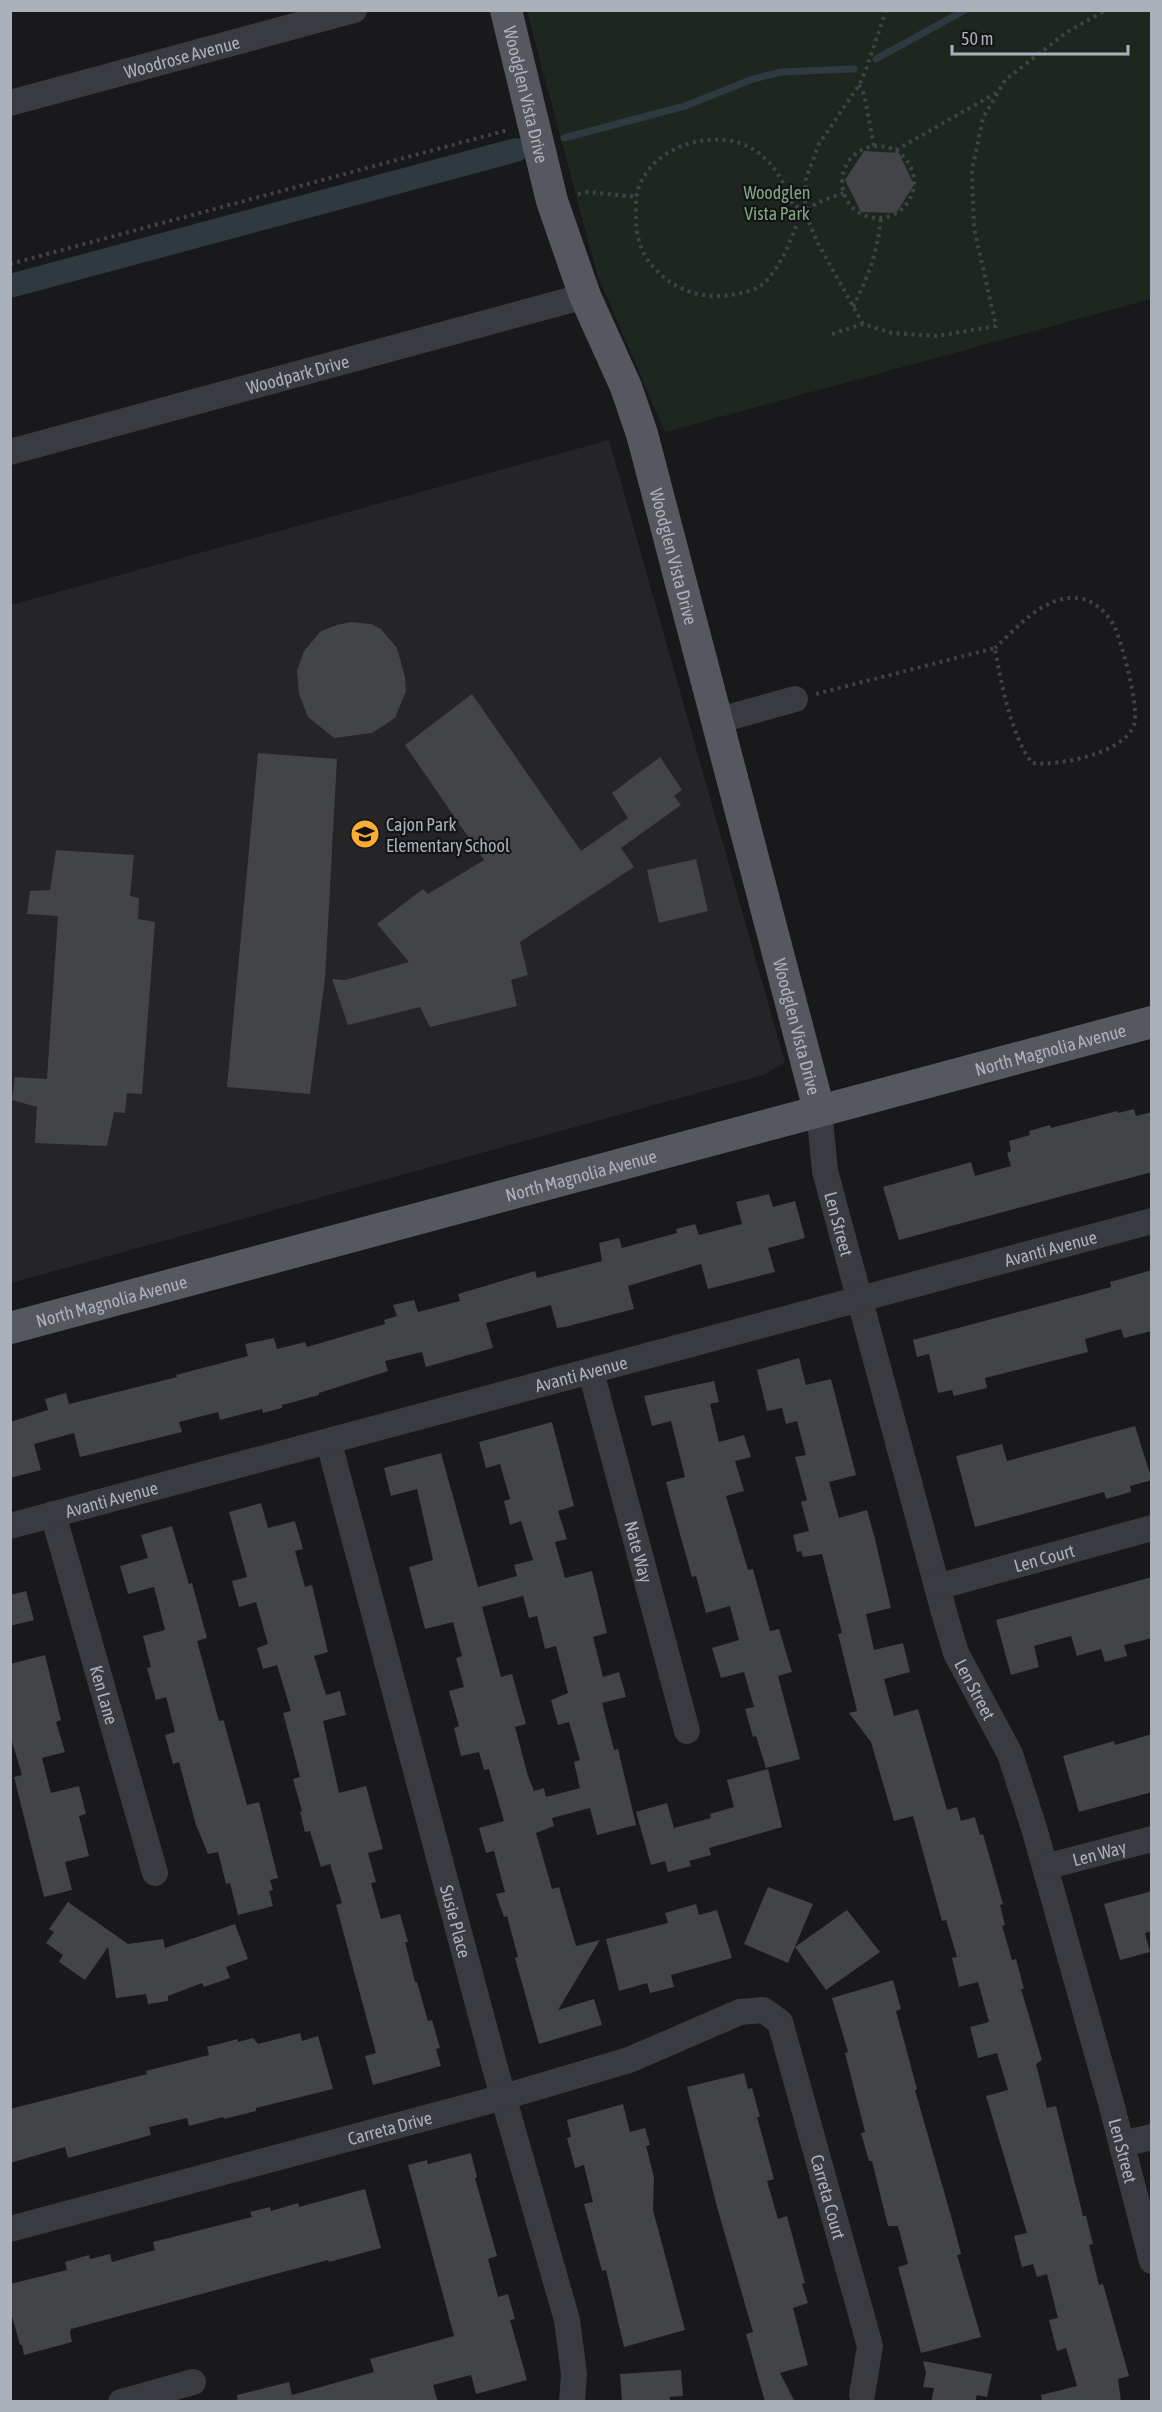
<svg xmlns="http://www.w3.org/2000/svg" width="1162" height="2412" font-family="'Asap Condensed',sans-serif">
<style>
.built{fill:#252528}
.green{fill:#1e271f}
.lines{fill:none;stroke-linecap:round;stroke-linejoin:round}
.stream{stroke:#2e3940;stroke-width:7}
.canal{stroke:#2e3940;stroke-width:24}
.building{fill:#434448;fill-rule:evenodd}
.path{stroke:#404248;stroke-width:4;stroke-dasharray:3 4.5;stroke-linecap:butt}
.minor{stroke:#3a3b40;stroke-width:26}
.major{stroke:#565860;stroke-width:32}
.labels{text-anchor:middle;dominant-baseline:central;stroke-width:4.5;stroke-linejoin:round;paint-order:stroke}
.street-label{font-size:18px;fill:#abb1bb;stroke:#141416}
.park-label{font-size:18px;fill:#81a782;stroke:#141416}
.poi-label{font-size:18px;fill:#abb1bb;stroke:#141416;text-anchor:start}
</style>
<rect width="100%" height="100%" fill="#19191b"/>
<path class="built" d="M 609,440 L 785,1063 L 763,1075 L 11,1283 L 11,605 Z"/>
<path class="green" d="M 527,11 L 1151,11 L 1151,299 L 665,432 L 597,274 Z"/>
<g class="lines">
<path class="stream" d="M 876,59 L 965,10
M 564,138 L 685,106 L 753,79 L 781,72 L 854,69"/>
<path class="canal" d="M 10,286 L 516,150"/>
</g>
<path class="building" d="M 864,151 L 899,153 L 914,185 L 896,213 L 861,212 L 845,180 Z
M 351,622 L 371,624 L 381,629 L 397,648 L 405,677 L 406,691 L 395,718 L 372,733 L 334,738 L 308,717 L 299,694 L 297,670 L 304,651 L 321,631 L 337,625 Z
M 472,694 L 581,851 L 628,818 L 612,793 L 660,757 L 682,790 L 674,796 L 681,805 L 621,848 L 634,867 L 520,942 L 528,975 L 511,980 L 517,1006 L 430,1027 L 420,1007 L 348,1025 L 332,979 L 345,980 L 409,962 L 377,924 L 423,889 L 428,894 L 484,860 L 405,745 Z
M 258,753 L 337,759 L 325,978 L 310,1094 L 227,1087 Z
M 56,850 L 134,855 L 130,896 L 139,898 L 138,919 L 155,922 L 142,1094 L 127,1093 L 125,1113 L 114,1112 L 107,1146 L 35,1143 L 37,1107 L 12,1100 L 15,1077 L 47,1079 L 58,916 L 27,914 L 30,891 L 50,890 Z
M 696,859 L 708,911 L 659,923 L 647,870 Z
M 1134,1109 L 1136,1116 L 1152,1112 L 1152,1172 L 899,1240 L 883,1187 L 971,1162 L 975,1176 L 1011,1166 L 1007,1153 L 1011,1151 L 1009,1141 L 1030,1135 L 1029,1131 L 1050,1125 L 1051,1128 L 1117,1111 L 1118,1113 Z
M 769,1194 L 773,1207 L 795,1201 L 805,1238 L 768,1248 L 775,1272 L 708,1289 L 701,1264 L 628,1286 L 634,1309 L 565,1327 L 557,1328 L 551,1305 L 486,1323 L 493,1348 L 426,1367 L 422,1352 L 385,1361 L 388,1371 L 319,1393 L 319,1395 L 282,1405 L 282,1408 L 263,1413 L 262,1409 L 220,1420 L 218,1412 L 179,1422 L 182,1432 L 80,1457 L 74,1433 L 34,1444 L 41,1470 L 10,1478 L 10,1422 L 48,1410 L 45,1399 L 66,1393 L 69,1404 L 177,1377 L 176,1375 L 248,1356 L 245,1344 L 274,1338 L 277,1349 L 305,1342 L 307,1347 L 385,1324 L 384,1320 L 397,1316 L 393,1305 L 414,1300 L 418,1312 L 460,1301 L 458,1294 L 535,1271 L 537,1278 L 602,1261 L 599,1243 L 619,1238 L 622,1248 L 677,1233 L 676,1229 L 695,1224 L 699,1235 L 742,1224 L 736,1202 Z
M 1152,1270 L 1152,1331 L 1124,1338 L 1121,1329 L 1085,1339 L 1088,1352 L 985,1378 L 987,1388 L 954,1396 L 952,1390 L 938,1393 L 929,1354 L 917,1357 L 913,1340 L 1111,1287 L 1110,1282 Z
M 799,1358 L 806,1385 L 831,1379 L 856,1475 L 829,1482 L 839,1518 L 867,1510 L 875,1539 L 891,1608 L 866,1614 L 874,1650 L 903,1643 L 910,1672 L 884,1679 L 894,1716 L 918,1709 L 947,1810 L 957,1807 L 961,1821 L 975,1817 L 980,1835 L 983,1834 L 1003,1904 L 1000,1905 L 1005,1925 L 1002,1926 L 1012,1960 L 1016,1959 L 1024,1989 L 1021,1989 L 1042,2060 L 1036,2064 L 1047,2108 L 1056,2106 L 1083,2216 L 1086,2216 L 1093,2244 L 1089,2245 L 1099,2285 L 1103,2284 L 1129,2376 L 1118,2379 L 1121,2402 L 1042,2402 L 1041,2395 L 1077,2386 L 1066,2348 L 1057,2351 L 1049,2320 L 1058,2318 L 1047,2274 L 1037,2277 L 1033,2264 L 1022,2267 L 1014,2236 L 1027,2233 L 986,2096 L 1008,2090 L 997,2053 L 978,2058 L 970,2027 L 989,2022 L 978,1982 L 959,1987 L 952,1958 L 957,1957 L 946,1920 L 942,1921 L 913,1816 L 894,1821 L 871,1742 L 849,1713 L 857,1711 L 838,1634 L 842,1633 L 822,1554 L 803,1557 L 801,1551 L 797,1552 L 793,1535 L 809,1531 L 801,1502 L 807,1500 L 795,1457 L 806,1455 L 797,1421 L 786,1424 L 782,1408 L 767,1411 L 757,1370 Z
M 714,1381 L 719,1402 L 710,1404 L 719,1442 L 744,1435 L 751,1457 L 735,1461 L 744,1491 L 726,1496 L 748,1570 L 753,1569 L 770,1631 L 779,1629 L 792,1672 L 778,1676 L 800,1759 L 766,1768 L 756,1736 L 753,1737 L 745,1709 L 754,1707 L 744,1672 L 721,1678 L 712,1648 L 739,1640 L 730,1606 L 706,1613 L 696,1576 L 692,1577 L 676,1520 L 666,1482 L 685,1477 L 671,1421 L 652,1426 L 644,1396 Z
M 552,1422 L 574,1506 L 558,1511 L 567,1539 L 555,1542 L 565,1578 L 592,1571 L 607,1633 L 593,1637 L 603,1677 L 619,1672 L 626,1697 L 602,1703 L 614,1750 L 618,1749 L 636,1825 L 597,1835 L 590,1808 L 552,1818 L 554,1826 L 536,1833 L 552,1889 L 559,1887 L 576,1946 L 600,1940 L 558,2010 L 594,1999 L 602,2025 L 539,2044 L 515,1958 L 518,1957 L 507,1916 L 504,1917 L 496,1894 L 505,1892 L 494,1851 L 486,1853 L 479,1828 L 504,1821 L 489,1769 L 484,1770 L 479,1752 L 461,1756 L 454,1728 L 459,1726 L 449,1691 L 464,1687 L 456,1658 L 462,1656 L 453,1622 L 425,1629 L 409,1567 L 433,1560 L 417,1489 L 391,1496 L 384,1468 L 441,1453 L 478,1587 L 517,1576 L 514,1565 L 533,1560 L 521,1521 L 510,1525 L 504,1501 L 510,1499 L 500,1464 L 486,1468 L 479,1442 ZM 523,1596 L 529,1618 L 537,1616 L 545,1649 L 556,1646 L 568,1693 L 551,1700 L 558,1725 L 569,1722 L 580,1760 L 574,1762 L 580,1788 L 546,1797 L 544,1788 L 534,1791 L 528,1776 L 515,1727 L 526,1724 L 512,1674 L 501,1677 L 482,1607 Z
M 1135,1426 L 1152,1480 L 1130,1486 L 1131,1492 L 1106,1499 L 1104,1492 L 975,1527 L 956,1456 L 1002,1444 L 1007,1461 Z
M 261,1503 L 268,1528 L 295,1521 L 303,1549 L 295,1551 L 305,1587 L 312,1585 L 328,1652 L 314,1656 L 326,1695 L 340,1691 L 346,1715 L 323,1721 L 339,1793 L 366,1786 L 383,1849 L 368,1853 L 376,1882 L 371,1883 L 381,1919 L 400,1914 L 408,1942 L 405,1942 L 415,1982 L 417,1982 L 428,2021 L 432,2020 L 440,2048 L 436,2049 L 441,2066 L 373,2085 L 365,2056 L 376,2053 L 336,1905 L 342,1903 L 330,1864 L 321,1867 L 310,1831 L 305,1832 L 300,1812 L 302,1811 L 293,1779 L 300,1777 L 283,1713 L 291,1711 L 277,1665 L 263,1669 L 257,1648 L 268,1644 L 256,1602 L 239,1607 L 232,1581 L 247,1577 L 229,1512 Z
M 172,1526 L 189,1584 L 192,1583 L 207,1638 L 197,1641 L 219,1721 L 223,1720 L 224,1722 L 247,1805 L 259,1802 L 278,1878 L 270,1880 L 273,1890 L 269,1891 L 273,1906 L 238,1915 L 230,1883 L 226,1884 L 218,1852 L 208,1854 L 196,1825 L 179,1762 L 173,1764 L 165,1735 L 175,1732 L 166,1697 L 156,1700 L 147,1668 L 151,1667 L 143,1636 L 165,1630 L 154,1587 L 128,1594 L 120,1566 L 148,1558 L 141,1535 Z
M 1152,1577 L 1152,1638 L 1124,1645 L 1127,1656 L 1105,1662 L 1101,1649 L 1077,1656 L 1071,1636 L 1034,1646 L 1039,1667 L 1011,1675 L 996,1620 Z
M 26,1591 L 34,1620 L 10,1626 L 10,1595 Z
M 45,1655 L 61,1720 L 56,1722 L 65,1752 L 42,1758 L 51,1793 L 79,1786 L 86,1814 L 79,1816 L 89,1856 L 65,1862 L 72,1890 L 44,1897 L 14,1777 L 22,1775 L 10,1735 L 10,1664 Z
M 1152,1734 L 1152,1792 L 1079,1812 L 1063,1756 L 1114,1741 L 1115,1745 Z
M 768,1769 L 782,1827 L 709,1848 L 711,1855 L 689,1861 L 691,1866 L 668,1872 L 665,1861 L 651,1865 L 636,1812 L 667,1803 L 674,1828 L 711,1818 L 710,1814 L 734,1807 L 727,1780 Z
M 768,1887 L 813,1904 L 788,1963 L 744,1944 Z
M 1152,1891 L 1152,1931 L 1145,1933 L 1150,1952 L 1120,1960 L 1104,1904 Z
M 68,1902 L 128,1944 L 163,1939 L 165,1948 L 235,1924 L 248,1959 L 226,1967 L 230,1978 L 204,1987 L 202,1983 L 168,1996 L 168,2001 L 148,2004 L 146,1994 L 116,1998 L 108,1947 L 85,1980 L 59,1962 L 63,1955 L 46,1943 L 54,1932 L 49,1929 Z
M 696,1904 L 699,1915 L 717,1910 L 732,1958 L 671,1975 L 674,1987 L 650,1993 L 647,1983 L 619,1991 L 606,1939 L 668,1923 L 665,1913 Z
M 847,1910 L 880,1952 L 826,1990 L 795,1947 Z
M 893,1980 L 901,2009 L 896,2011 L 917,2089 L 915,2090 L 953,2223 L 961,2254 L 957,2255 L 981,2337 L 921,2353 L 898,2267 L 908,2264 L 898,2226 L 888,2226 L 872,2161 L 869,2161 L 861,2133 L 865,2132 L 861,2116 L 845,2053 L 848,2052 L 832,1998 Z
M 300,2033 L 302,2041 L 318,2036 L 333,2089 L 256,2108 L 256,2111 L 224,2119 L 223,2117 L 189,2126 L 187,2118 L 149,2127 L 151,2135 L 68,2158 L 65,2147 L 10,2163 L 10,2109 L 147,2074 L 146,2071 L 209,2055 L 207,2047 L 238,2039 L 238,2042 L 253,2038 L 258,2044 Z
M 744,2073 L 748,2089 L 752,2088 L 760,2117 L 757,2117 L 774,2179 L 767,2181 L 778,2219 L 787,2216 L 805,2283 L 802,2284 L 808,2303 L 793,2308 L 808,2365 L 780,2373 L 795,2402 L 765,2402 L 746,2334 L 753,2332 L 717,2207 L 687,2087 Z
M 623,2104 L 630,2132 L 645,2128 L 650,2145 L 646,2146 L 654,2177 L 653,2210 L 685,2330 L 624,2347 L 606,2270 L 602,2271 L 584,2204 L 593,2202 L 584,2165 L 575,2168 L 567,2138 L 571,2137 L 567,2120 Z
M 471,2153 L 477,2177 L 475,2178 L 497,2256 L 488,2259 L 498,2297 L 508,2294 L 515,2319 L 510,2320 L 527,2380 L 476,2394 L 471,2375 L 433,2385 L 438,2402 L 238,2402 L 237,2395 L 289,2382 L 292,2395 L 374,2372 L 370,2359 L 454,2336 L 408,2165 L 427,2160 L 428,2164 Z
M 365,2189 L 381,2248 L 329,2262 L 328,2260 L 71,2329 L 70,2332 L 72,2342 L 24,2355 L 22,2345 L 20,2345 L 10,2309 L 10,2284 L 67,2270 L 65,2262 L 89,2255 L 90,2259 L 110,2254 L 112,2262 L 155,2250 L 153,2242 L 252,2217 L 250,2212 L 270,2207 L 271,2211 L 298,2203 L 299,2207 Z
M 923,2361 L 992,2374 L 987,2397 L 977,2395 L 975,2402 L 931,2402 L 934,2388 L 923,2387 L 926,2373 Z
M 681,2370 L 683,2396 L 670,2397 L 670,2402 L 622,2402 L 620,2374 Z"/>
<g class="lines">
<path class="path" d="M 859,85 L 864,94 L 874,146
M842 182a36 36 0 1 1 72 0a36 36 0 1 1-72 0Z
M 896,150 L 996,93
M 578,194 L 588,192 L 637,197
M 805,211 L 792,204 C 784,180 770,156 745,145 C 706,129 648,149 637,193 C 635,201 636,212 636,220 C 636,241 644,259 659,273 C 678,291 703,299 730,295 C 739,294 752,291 760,286 C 771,280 786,253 790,241 C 795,231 796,222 804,213 C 813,202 831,198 844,193
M 10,264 L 508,130
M 853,307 C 869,275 877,254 881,218
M 863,324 L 816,240 L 805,211 L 806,178 L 819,144 L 859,85 L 866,70 L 886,10
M 832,334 L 863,324 L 892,333 L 937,336 L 996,326 L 974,228 L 972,171 L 983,118 L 1005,80 L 1067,32 L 1106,10
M 816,694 L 995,648 C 1001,683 1011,735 1032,763 C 1059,766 1123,754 1134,725 C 1140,710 1122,641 1114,626 C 1107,612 1092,598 1075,598 C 1042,597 1018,627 995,648"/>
<g class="minor">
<path id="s1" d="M 10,103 L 354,10"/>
<path id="s2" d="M 10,452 L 585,296"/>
<path d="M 716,721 L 795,699"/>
<path id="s3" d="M 819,1110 L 825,1171 L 945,1616 L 956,1653 L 1010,1754 L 1034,1828 L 1111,2103 L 1152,2261"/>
<path id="s4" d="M 591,1372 L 687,1731"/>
<path id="s5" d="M 329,1443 L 495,2068 L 567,2320 L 574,2374 L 572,2402"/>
<path id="s6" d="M 53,1514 L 155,1873"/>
<path id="s7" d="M 10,1526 L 1152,1221"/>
<path id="s8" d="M 937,1587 L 1152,1528"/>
<path id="s9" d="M 1045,1867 L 1152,1839"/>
<path d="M 1122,2144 L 1152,2137"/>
<path id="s10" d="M 10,2229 L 504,2097 L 629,2060 L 740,2012 L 763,2010 L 780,2022 L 870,2346 L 862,2395"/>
<path d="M 121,2402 L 193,2382"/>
</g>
<g class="major">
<path id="s11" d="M 506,10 L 552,201 L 585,296 L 626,387 L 642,434 L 819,1110"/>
<path id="s12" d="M 10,1328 L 1152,1022"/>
</g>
</g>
<defs>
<g id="school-disc" transform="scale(1.5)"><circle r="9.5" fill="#f9ad33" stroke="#141416"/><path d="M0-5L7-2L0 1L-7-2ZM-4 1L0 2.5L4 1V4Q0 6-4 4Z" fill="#111"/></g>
</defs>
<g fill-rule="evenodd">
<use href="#school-disc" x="365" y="834"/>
</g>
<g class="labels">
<g class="street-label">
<text stroke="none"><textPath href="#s1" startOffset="178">Woodrose Avenue</textPath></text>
<text stroke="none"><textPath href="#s11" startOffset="87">Woodglen Vista Drive</textPath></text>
<text stroke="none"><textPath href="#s2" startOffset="298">Woodpark Drive</textPath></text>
<text stroke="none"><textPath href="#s11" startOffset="573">Woodglen Vista Drive</textPath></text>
<text stroke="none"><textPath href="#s11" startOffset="1059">Woodglen Vista Drive</textPath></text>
<text stroke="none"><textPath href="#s12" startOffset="1077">North Magnolia Avenue</textPath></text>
<text stroke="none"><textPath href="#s12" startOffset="591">North Magnolia Avenue</textPath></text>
<text stroke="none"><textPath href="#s3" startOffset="116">Len Street</textPath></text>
<text stroke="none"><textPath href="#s7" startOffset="1077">Avanti Avenue</textPath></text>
<text stroke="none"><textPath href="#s12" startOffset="105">North Magnolia Avenue</textPath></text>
<text stroke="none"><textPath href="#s7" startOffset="591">Avanti Avenue</textPath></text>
<text stroke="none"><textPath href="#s7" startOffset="105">Avanti Avenue</textPath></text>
<text stroke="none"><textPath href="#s4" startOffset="186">Nate Way</textPath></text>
<text stroke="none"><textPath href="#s8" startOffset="111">Len Court</textPath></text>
<text stroke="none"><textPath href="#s3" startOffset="602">Len Street</textPath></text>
<text stroke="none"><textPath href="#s6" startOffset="188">Ken Lane</textPath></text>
<text stroke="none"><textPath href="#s9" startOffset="56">Len Way</textPath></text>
<text stroke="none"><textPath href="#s5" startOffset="495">Susie Place</textPath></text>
<text stroke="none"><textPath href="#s10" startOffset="393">Carreta Drive</textPath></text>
<text stroke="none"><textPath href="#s3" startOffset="1088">Len Street</textPath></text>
<text stroke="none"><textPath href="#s10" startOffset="988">Carreta Court</textPath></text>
</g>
<g class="park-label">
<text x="777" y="192">Woodglen<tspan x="777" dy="21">Vista Park</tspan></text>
</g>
<g class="poi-label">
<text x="386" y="824">Cajon Park<tspan x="386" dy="21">Elementary School</tspan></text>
</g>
</g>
<rect width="1162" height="2412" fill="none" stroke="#abb1bb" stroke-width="24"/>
<path d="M952 45v9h176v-9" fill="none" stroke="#abb1bb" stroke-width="3"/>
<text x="961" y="45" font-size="18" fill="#abb1bb" stroke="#141416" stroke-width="4.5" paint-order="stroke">50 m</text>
</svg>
